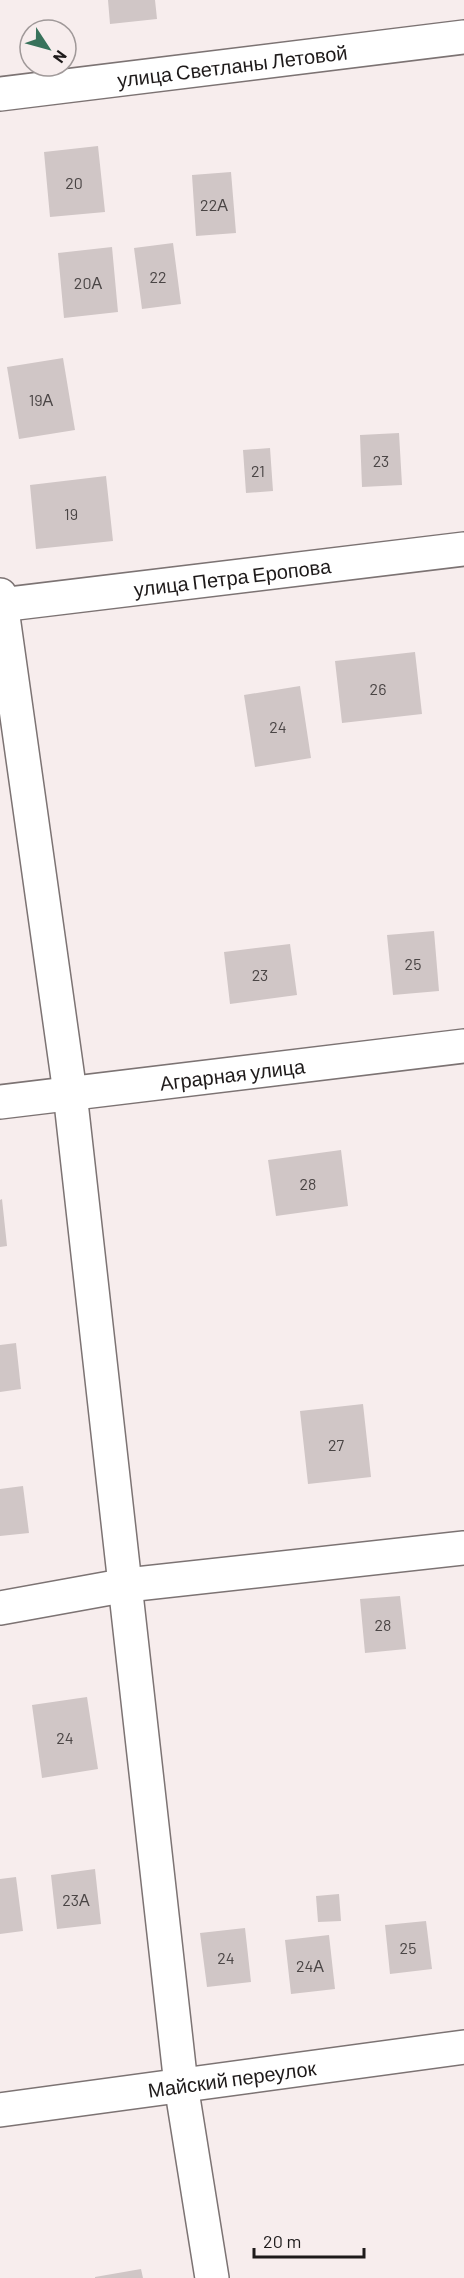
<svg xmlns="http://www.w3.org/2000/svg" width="464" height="2278" font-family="Barlow,sans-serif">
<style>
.building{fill:#d0c6c6}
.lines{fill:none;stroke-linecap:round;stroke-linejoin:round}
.minor-casing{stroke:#7c7373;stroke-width:36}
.minor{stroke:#fff;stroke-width:33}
.labels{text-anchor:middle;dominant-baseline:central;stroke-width:6;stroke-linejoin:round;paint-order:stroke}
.number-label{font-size:16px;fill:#4a4545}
.street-label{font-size:20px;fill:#1e1a1a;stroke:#f7eded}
</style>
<rect width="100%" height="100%" fill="#f7eded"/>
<path class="building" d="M 108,0 L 155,0 L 157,19 L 110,24 Z
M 98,146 L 105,212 L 50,217 L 44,152 Z
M 231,172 L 236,233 L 196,236 L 192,175 Z
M 173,243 L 181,304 L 142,309 L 134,248 Z
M 112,247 L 118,312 L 64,318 L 58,253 Z
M 63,358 L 75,430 L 19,439 L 7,367 Z
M 399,433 L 402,485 L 362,487 L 360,435 Z
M 270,448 L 273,491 L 246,493 L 243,450 Z
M 106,476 L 113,541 L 36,549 L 30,485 Z
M 415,652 L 422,714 L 342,723 L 335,661 Z
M 300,686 L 311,758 L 255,767 L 244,695 Z
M 434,931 L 439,991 L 393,995 L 387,935 Z
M 290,944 L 297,995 L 230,1004 L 224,952 Z
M 341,1150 L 348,1206 L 276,1216 L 268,1160 Z
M 2,1199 L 7,1246 L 0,1247 L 0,1200 Z
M 16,1343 L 21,1389 L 0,1392 L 0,1345 Z
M 363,1404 L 371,1477 L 308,1484 L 300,1411 Z
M 23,1486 L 29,1533 L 0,1536 L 0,1489 Z
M 400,1596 L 406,1649 L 365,1653 L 360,1599 Z
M 87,1697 L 98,1769 L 42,1778 L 32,1705 Z
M 95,1869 L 101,1924 L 57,1929 L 51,1875 Z
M 16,1877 L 23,1931 L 0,1934 L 0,1879 Z
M 339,1894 L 341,1921 L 318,1922 L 316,1896 Z
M 426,1921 L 432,1969 L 390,1974 L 385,1925 Z
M 245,1928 L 251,1982 L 207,1987 L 200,1933 Z
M 329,1935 L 335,1989 L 291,1994 L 285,1940 Z
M 141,2269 L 143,2278 L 95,2278 L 95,2277 Z"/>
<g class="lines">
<g class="minor-casing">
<g id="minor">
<path id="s1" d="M 0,94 L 464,37"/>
<path d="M 0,595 L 70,1093 L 181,2085 L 212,2278"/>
<path id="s2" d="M 0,605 L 464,549"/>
<path id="s3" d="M 0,1102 L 464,1046"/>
<path d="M 0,1608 L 127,1585 L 464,1548"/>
<path id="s4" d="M 0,2110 L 464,2047"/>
</g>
</g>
<use href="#minor" class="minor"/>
</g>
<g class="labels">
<g class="number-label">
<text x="74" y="182">20</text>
<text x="214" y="204">22А</text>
<text x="158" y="276">22</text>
<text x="88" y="282">20А</text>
<text x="41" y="399">19А</text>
<text x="381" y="460">23</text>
<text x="258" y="470">21</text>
<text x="71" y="513">19</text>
<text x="378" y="688">26</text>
<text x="278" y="726">24</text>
<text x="413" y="963">25</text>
<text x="260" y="974">23</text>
<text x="308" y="1183">28</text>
<text x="336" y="1444">27</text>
<text x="383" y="1624">28</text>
<text x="65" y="1737">24</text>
<text x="76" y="1899">23А</text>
<text x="408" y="1947">25</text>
<text x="226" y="1957">24</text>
<text x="310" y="1965">24А</text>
</g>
<g class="street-label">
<text stroke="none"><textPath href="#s1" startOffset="234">улица Светланы Летовой</textPath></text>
<text stroke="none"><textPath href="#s2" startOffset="234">улица Петра Еропова</textPath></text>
<text stroke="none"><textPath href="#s3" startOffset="234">Аграрная улица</textPath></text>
<text stroke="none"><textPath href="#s4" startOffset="234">Майский переулок</textPath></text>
</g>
</g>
<g transform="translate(48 48) rotate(126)"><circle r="28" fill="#f7eded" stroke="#a09999" stroke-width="1.5"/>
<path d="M0-4.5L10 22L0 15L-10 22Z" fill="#38725b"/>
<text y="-9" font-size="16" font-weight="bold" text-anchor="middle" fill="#1e1a1a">N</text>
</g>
<path d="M254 2248v9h110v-9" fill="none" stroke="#1e1a1a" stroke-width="3"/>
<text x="263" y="2248" font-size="18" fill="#1e1a1a" stroke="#f7eded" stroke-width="4.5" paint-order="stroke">20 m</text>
</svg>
